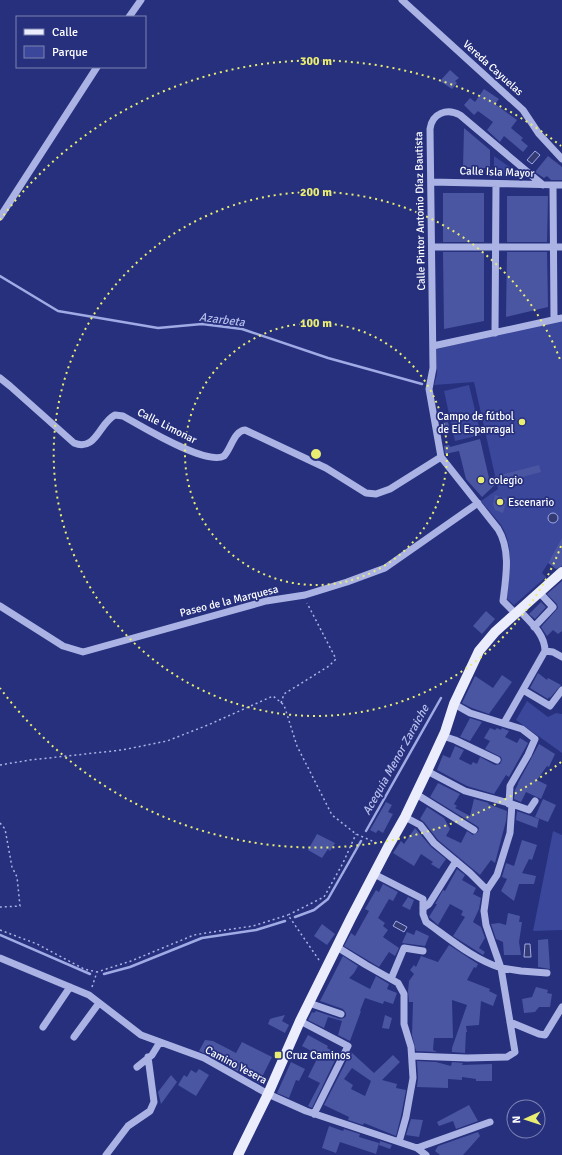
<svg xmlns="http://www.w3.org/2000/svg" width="562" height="1155" font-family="Signika,sans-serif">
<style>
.green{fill:#3a479a}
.water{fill:#343b74;stroke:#a0aae5}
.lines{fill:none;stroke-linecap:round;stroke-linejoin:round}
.stream{stroke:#a0aae5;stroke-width:2.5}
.building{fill:#4b56a3;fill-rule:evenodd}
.path{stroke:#abb3e5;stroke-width:1.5;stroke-dasharray:2 3;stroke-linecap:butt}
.minor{stroke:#abb3e5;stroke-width:7}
.major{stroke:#ebedfd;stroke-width:10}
.ring{fill:none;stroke:#e9ed71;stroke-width:2;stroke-dasharray:2 4}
.poi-dot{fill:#e9ed71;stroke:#26307d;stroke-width:1.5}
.labels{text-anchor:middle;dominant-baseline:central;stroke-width:3.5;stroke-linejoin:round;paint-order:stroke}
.street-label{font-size:11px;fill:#fff;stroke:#26307d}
.poi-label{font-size:11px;fill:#fff;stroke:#26307d;text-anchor:start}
.water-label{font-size:12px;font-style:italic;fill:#b7beec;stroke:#26307d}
.centre{fill:#e9ed71;stroke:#26307d;stroke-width:2}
.ring-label{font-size:12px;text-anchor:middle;font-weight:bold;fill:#e9ed71;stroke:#26307d;stroke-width:3.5;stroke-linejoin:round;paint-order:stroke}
</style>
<rect width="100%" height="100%" fill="#26307d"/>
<path class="green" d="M 494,156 L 514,170 L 517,176 L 494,176 Z
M 562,320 L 562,540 L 542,573 L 546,577 L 514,605 L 507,599 C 509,574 515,547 501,525 C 495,517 487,509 481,501 L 498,489 L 474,382 L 434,385 L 437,374 L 437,349 Z
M 469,385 L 481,435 L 455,441 L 444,391 Z
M 527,701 L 548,717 L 556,713 L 562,714 L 562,753 L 516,720 Z
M 553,831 L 562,835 L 562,930 L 533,931 Z"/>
<path class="water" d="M 535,151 L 540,155 L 532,164 L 527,160 Z
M548 518a5 5 0 1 1 10 0a5 5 0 1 1-10 0Z
M 396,921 L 407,927 L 404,932 L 393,926 Z
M 525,944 L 530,944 L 531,957 L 524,957 Z"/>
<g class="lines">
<path class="stream" d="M 0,276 L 58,311 L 158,328 L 202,324 L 242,329 L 328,358 L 422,384
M 366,831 L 441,698
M 295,917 L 314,910 L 328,899 L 361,841
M 0,935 L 90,974
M 104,974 L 130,967 L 202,938 L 256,930 L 285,921"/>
</g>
<path class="building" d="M 450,70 L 459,78 L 455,81 L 457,83 L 452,89 L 440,81 Z
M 484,89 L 499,99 L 495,104 L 517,120 L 511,128 L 523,138 L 521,140 L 528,146 L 523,152 L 504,136 L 500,142 L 487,130 L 493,122 L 478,111 L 474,115 L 464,105 L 470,98 L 475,102 Z
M 464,128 L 490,150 L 490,168 L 463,168 Z
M 548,156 L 562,167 L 562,180 L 551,180 L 547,176 L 544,178 L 535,172 Z
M 443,193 L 484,193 L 484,242 L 443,242 Z
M 507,196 L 548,196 L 547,242 L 507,242 Z
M 443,252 L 484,252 L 484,321 L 444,329 Z
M 507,252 L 547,252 L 548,307 L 506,317 Z
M 448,422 L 450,430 L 443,431 L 441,423 Z
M 480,439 L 489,478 L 539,465 L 541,472 L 499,483 L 499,481 L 482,497 L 466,479 L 459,451 L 445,454 L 444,446 L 449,445 L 450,447 Z
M 495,495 L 507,499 L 503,513 L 495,510 L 493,504 Z
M 562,538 L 562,566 L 556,569 L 548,563 Z
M 562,581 L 562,631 L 558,634 L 553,630 L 547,636 L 541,627 L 558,608 L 557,604 L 547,594 Z
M 541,602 L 546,607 L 535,619 L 529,614 Z
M 486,611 L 495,619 L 482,634 L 473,626 Z
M 538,673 L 547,680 L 548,678 L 561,685 L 550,698 L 549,697 L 548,699 L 530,688 Z
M 502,675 L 512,682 L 489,714 L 472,708 L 462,703 L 475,676 L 493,688 Z
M 470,718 L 482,722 L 470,741 L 460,737 Z
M 490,728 L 495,730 L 497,728 L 501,730 L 502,728 L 509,731 L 505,737 L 517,743 L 520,738 L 528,743 L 509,777 L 506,775 L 494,794 L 467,786 L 437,770 L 443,755 L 450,758 L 455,746 L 464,750 L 459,759 L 471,765 L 473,762 L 477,764 L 480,757 L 495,765 L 500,764 L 502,760 L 501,757 L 485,749 L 490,741 L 484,738 Z
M 539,744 L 555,754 L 549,767 L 547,766 L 537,780 L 547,785 L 541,799 L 526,792 L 521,802 L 514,799 L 515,790 L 518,784 L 518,783 Z
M 438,783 L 460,794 L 454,804 L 457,806 L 455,808 L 470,816 L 474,799 L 489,803 L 488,804 L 507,811 L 506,821 L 495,863 L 491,860 L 480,875 L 438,840 L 424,822 L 420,819 L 427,807 L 444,818 L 450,829 L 446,836 L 461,843 L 467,831 L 473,835 L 478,832 L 479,828 L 477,826 L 430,797 Z
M 543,799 L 556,805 L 548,822 L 535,817 Z
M 386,802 L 392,805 L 388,812 L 393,814 L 383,833 L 378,830 L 376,833 L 370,830 Z
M 517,811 L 539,819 L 537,828 L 516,820 Z
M 415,828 L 431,847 L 446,859 L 439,869 L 431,864 L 433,862 L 421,854 L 414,866 L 393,853 L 401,841 L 404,844 Z
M 317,834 L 335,843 L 330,851 L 328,849 L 322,858 L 308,850 Z
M 522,840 L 537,845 L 532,860 L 529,859 L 522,873 L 536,876 L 534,884 L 519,884 L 514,901 L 501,891 L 507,879 L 502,877 L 506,863 L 514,866 Z
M 457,869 L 465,875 L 462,880 L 476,888 L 473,894 L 481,898 L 479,909 L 473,922 L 481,927 L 485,938 L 479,948 L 485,952 L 483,955 L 453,936 L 465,917 L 461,915 L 463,911 L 450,904 L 438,925 L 429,917 L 437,904 L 435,904 L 443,890 L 445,891 Z
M 383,884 L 398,892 L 393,901 L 389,899 L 378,918 L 385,923 L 383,926 L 388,930 L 383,937 L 399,948 L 395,956 L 389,952 L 379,967 L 344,946 L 351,933 L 355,936 L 369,911 L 365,909 L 376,890 L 379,892 Z
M 408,897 L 414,900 L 410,910 L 402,906 Z
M 508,913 L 520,916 L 519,922 L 522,922 L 519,942 L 521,955 L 504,955 L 503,942 L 496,939 L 491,924 L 499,923 L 506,925 Z
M 322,924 L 335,934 L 327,945 L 314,936 Z
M 416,930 L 429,936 L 425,946 L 402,943 L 407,932 L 414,935 Z
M 548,939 L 550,969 L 538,967 L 538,940 Z
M 449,945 L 478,964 L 476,968 L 474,967 L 467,980 L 490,989 L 489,991 L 497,995 L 493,1006 L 481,1001 L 479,1025 L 466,1026 L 467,1032 L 466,1032 L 465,1053 L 452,1052 L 452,1048 L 467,1005 L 452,1000 L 453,1038 L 434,1038 L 433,1050 L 437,1052 L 416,1051 L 412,1035 L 413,1002 L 409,1002 L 408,991 L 409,981 L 414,974 L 410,970 L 414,965 L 416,967 L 421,956 L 438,962 Z
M 343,956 L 358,966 L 354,973 L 349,978 L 370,989 L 376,976 L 389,984 L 387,989 L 397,993 L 393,1004 L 384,1001 L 383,1004 L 365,998 L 360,1011 L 361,1011 L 350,1041 L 338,1035 L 342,1021 L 328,1017 L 324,1028 L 308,1020 L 312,1012 L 314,1013 L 316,1011 L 340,1019 L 344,1018 L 346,1016 L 346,1013 L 343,1009 L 320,1001 Z
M 536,987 L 548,990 L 547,993 L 552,994 L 550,1007 L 539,1007 L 535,1012 L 524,1013 L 522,999 L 532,997 Z
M 285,1015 L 282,1021 L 289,1025 L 285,1033 L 268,1024 L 270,1019 L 273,1018 Z
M 385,1015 L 392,1018 L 389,1029 L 382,1028 Z
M 308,1035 L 328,1046 L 327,1048 L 338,1054 L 312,1108 L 308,1106 L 320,1083 L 308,1077 L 319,1055 L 302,1046 Z
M 205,1040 L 213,1041 L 236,1053 L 242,1042 L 272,1057 L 259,1083 L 206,1054 L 199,1051 Z
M 351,1052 L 374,1073 L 393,1055 L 400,1062 L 382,1080 L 397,1084 L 396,1088 L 406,1090 L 401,1116 L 396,1136 L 364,1123 L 363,1125 L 348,1120 L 349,1117 L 324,1105 ZM 352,1068 L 371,1081 L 365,1096 L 351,1089 L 353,1085 L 344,1079 Z
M 417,1061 L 436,1062 L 451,1066 L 452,1062 L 463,1063 L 462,1065 L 492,1064 L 492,1081 L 476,1081 L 476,1079 L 462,1077 L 462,1080 L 448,1079 L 448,1088 L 417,1087 L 418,1078 Z
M 291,1062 L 305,1069 L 299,1081 L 296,1080 L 289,1098 L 277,1093 Z
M 199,1069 L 209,1075 L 196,1096 L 178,1085 L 184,1075 L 187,1077 L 191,1070 L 196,1073 Z
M 171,1075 L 177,1082 L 161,1104 L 158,1092 Z
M 469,1105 L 478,1121 L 456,1129 L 453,1121 L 439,1126 L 437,1122 Z
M 411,1119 L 423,1120 L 419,1137 L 406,1135 Z
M 329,1126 L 343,1131 L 344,1129 L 360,1134 L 359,1137 L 379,1143 L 376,1154 L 340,1142 L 336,1153 L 322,1148 Z
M 478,1132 L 480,1136 L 463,1155 L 440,1155 L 435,1151 L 438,1146 Z
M 380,1141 L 392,1145 L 390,1149 L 379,1145 Z"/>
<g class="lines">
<path class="path" d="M 281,703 L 284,694 L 329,666 L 336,659 L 307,603
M 0,765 L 30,760 L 122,750 L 167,741 L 208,725 L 273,696 L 284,705 L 297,746 L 332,815 L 356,834 L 379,844
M 0,823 L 5,829 L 12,867 L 17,877 L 20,906 L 0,907
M 0,930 L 37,944 L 84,969 L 97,972
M 319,960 L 288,915 L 324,897 L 343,863 L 356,834
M 92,987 L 97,972 L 131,961 L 194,935 L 206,933 L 253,926 L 288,915"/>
<path class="minor" d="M 402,0 L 523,110 L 539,134 L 562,159
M 129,17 L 141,0
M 431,182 L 562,185
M 553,185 L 554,319
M 0,217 L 97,67
M 432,247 L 562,247
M 495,333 L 496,184
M 433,346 L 562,318
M 0,378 L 10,386 L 74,443 C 96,452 99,423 115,415 L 123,416 C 141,426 206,466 224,456 C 231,449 234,431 245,430 L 326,468 L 366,493 L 376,494 L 390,489 L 441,457
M 0,606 L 63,646 L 83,652 L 266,601 L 305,595 L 347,582 L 385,568 L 478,503
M 515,613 L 503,601 C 506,577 511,550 498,529 L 441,457 L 429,389 L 433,368 L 430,129 C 432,113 447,108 460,115 L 543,185
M 534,627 L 553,607 L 539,592
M 545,651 L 553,652 L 562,657
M 523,690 L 550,706 L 562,690
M 454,704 L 470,713 L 522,729 L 535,739 L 528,755 L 510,786 L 509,804
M 504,723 L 545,651 C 545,634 530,622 519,610
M 443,736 L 455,740 L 497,760
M 427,771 L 465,791 L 512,804 L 510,833 L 497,875 L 487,890
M 416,794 L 474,830
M 512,804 L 529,810 L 535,801
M 405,817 L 420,825 L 434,843 L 470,873 L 487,890 L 484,911 L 486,925 L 501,968 L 521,971 L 547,973
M 374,874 L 423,899 L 423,914 L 426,922 C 450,939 473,959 501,968 L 515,1052 L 507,1057 L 467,1058 L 412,1056
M 423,908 L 429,904 L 456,861
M 337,947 L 366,965 L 398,983 L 404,994 L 404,1024 L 411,1047 L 413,1078 L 406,1117 L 399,1142
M 0,958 L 89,995 L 141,1035 L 204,1058 L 268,1094 L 306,1111 L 417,1148 L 426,1155
M 391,979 L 404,948 L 423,951
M 309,1003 L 341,1014
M 300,1021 L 348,1046 L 314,1114
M 510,1022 L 539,1034 L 545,1035 L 562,1007
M 43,1027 L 70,987
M 74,1037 L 99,1003
M 137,1067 L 152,1055 L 160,1042
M 417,1148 L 490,1122
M 106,1155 L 128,1126 L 150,1111 L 154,1102 L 148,1057"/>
<path class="major" d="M 238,1155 L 268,1094 L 300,1021 L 351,918 L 388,847 L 405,817 L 427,771 L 445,732 L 454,704 L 479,651 L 495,632 L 562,572"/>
</g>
<g class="ring">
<circle cx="316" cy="454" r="131"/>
<path d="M561 546A262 262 0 1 1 561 362"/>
<path d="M561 762A393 393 0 0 1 0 688M0 220A393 393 0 0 1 561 146"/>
</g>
<g class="poi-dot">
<circle cx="522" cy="422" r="4"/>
<circle cx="481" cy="480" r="4"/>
<circle cx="500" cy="502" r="4"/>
<rect x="274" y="1051" width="8" height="8" rx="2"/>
</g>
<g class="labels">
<g class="street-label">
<text transform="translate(493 68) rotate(42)">Vereda Cayuelas</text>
<text transform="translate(497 172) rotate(2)">Calle Isla Mayor</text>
<text transform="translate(420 211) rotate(-91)">Calle Pintor Antonio Díaz Bautista</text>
<text transform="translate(167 426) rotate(27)">Calle Limonar</text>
<text transform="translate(229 601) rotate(-14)">Paseo de la Marquesa</text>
<text transform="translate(236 1065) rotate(28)">Camino Yesera</text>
</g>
<g class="poi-label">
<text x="514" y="416" text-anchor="end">Campo de fútbol<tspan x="514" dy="13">de El Esparragal</tspan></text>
<text x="489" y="480">colegio</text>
<text x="508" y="502">Escenario</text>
<text x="286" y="1055">Cruz Caminos</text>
</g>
<g class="water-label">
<text transform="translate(222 320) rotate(7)">Azarbeta</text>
<text transform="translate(396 760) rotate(-61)">Acequia Menor Zaraiche</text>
</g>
</g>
<circle cx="316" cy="454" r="6" class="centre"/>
<g class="ring-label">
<text x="316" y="65">300 m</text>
<text x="316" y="196">200 m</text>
<text x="316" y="327">100 m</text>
</g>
<rect x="16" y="16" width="130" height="52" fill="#26307d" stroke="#7d83b1"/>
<rect x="24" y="29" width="20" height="6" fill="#ebedfd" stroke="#7d83b1"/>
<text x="52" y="36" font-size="12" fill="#ffffff">Calle</text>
<rect x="24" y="46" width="20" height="12" fill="#3a479a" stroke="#7d83b1"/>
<text x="52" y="56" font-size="12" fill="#ffffff">Parque</text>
<g transform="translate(526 1119) rotate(267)"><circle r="19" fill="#26307d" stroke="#7d83b1"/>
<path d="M0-3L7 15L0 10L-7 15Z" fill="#e9ed71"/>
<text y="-6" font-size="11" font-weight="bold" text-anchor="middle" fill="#ffffff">N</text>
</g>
</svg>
